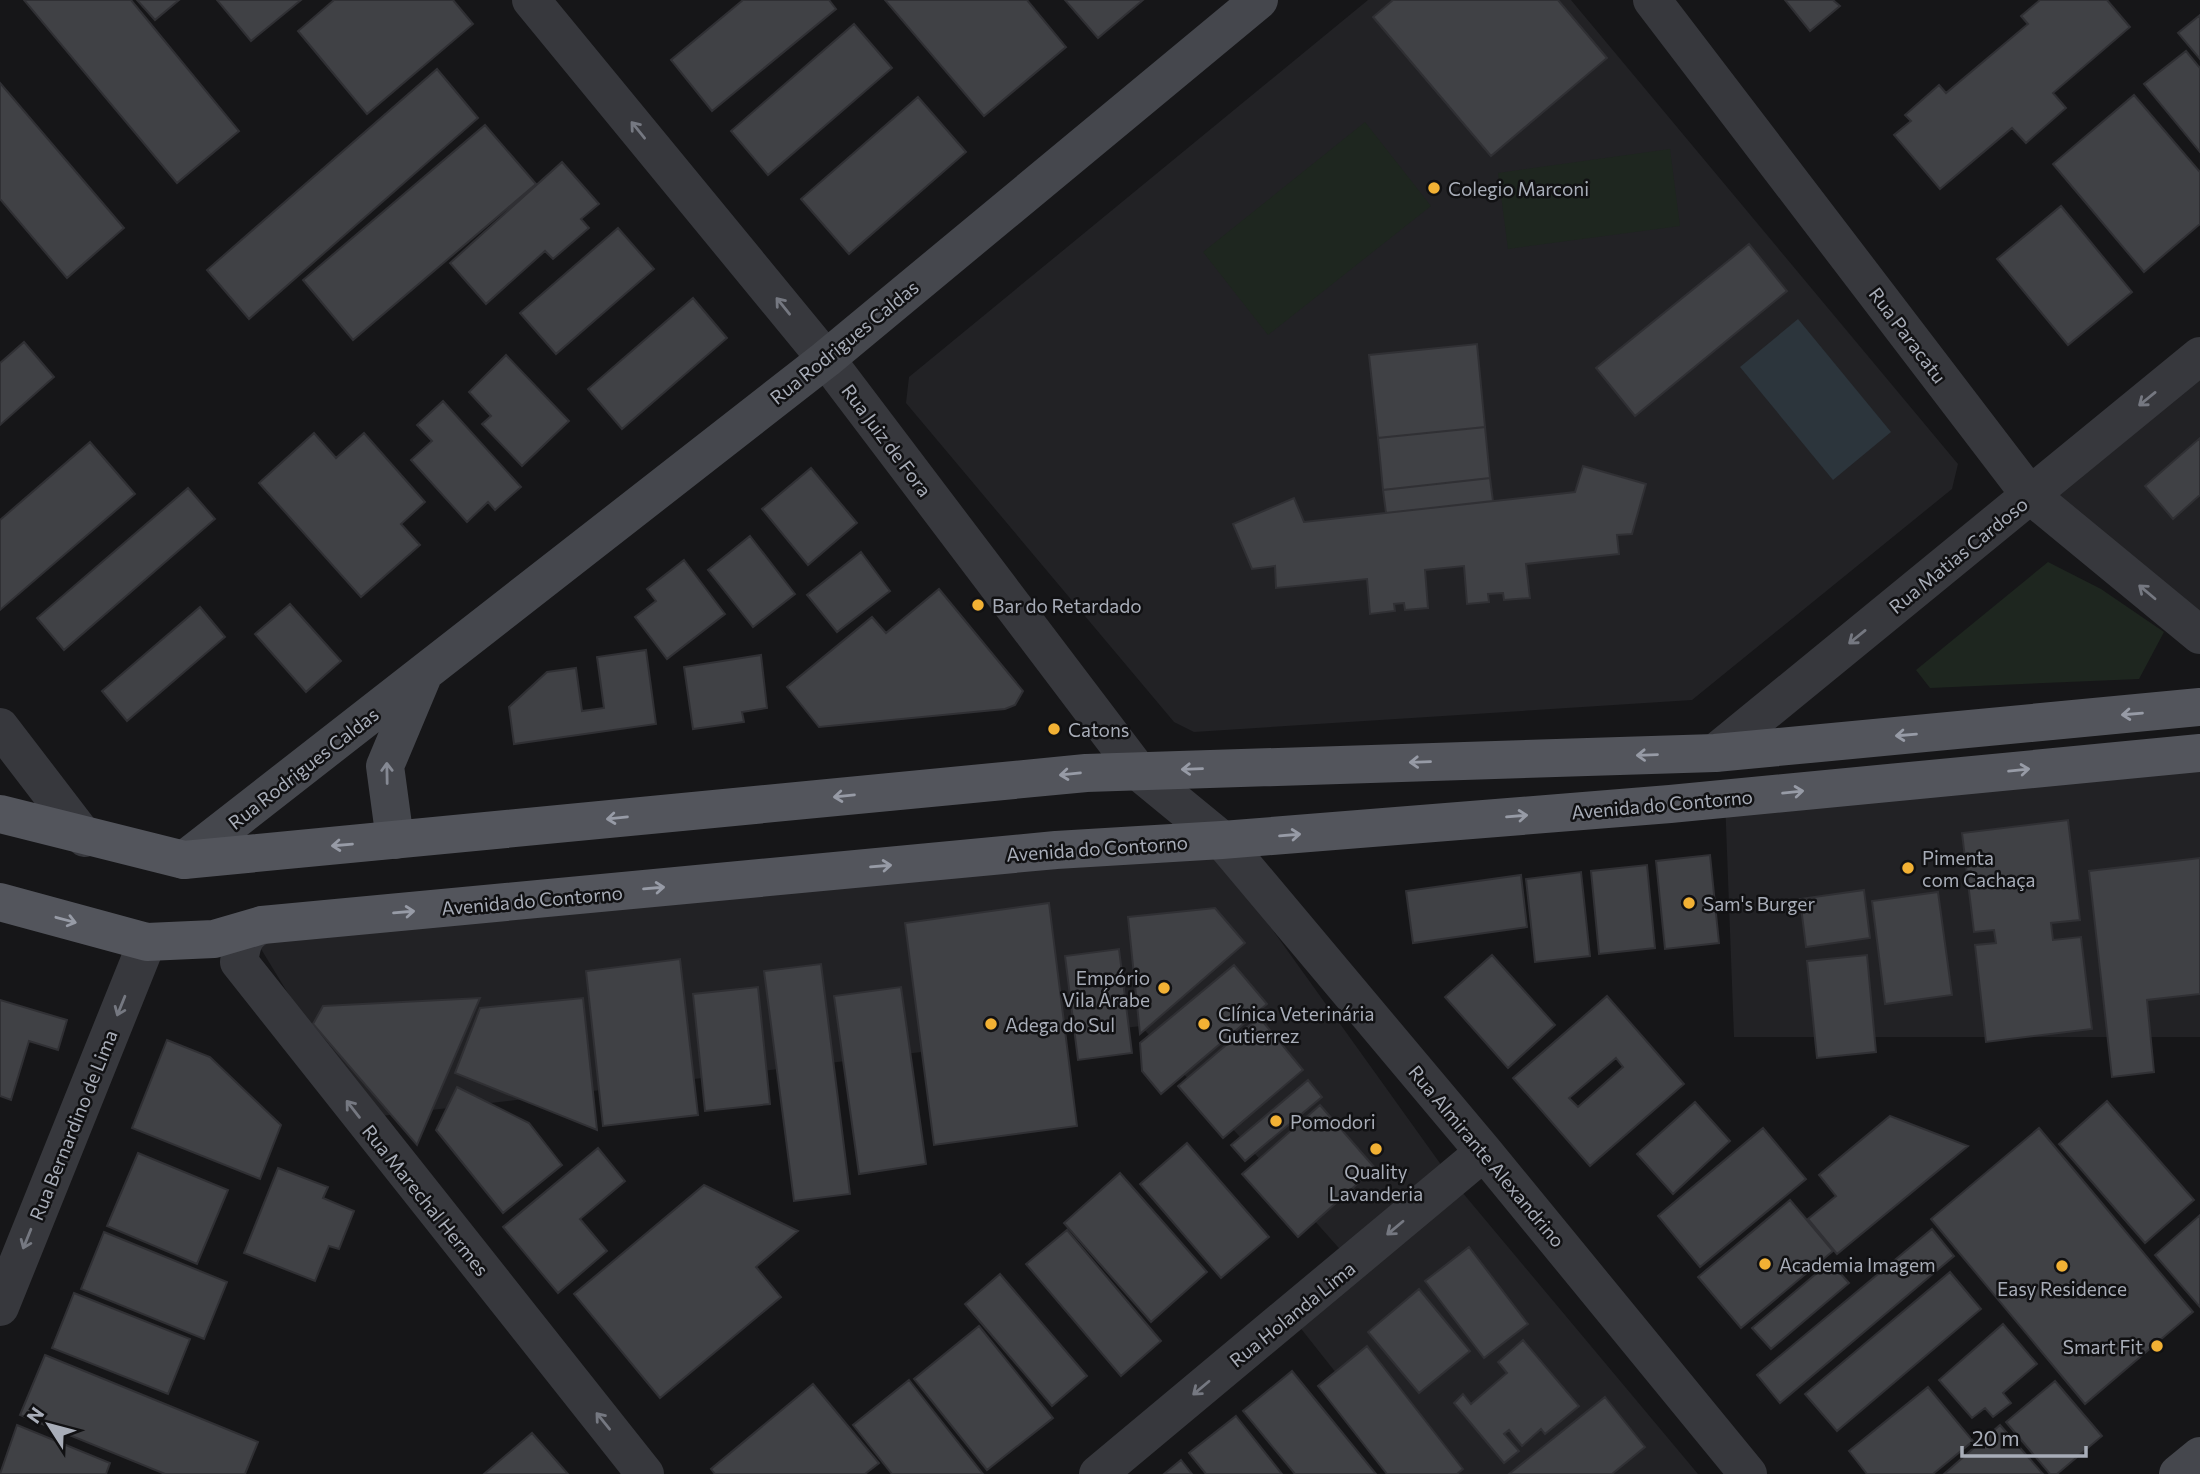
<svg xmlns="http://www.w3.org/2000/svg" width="2200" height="1474" font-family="Commissioner,sans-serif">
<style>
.built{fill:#222225}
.green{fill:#1e261f}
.water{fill:#2c353c}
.building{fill:#404145;stroke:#303034;stroke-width:2;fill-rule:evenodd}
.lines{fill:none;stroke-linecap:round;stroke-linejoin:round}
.street{stroke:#37383d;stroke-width:38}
.secondary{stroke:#45474d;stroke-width:38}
.primary{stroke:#53555c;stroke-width:38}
.oneway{stroke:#757881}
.oneway2{stroke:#979ba6}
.oneway3{stroke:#858993}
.poi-dot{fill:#f2b134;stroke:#111113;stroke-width:2.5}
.labels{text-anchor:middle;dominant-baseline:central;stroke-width:5;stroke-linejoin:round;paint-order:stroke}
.poi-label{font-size:19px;fill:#a8adb8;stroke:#111113;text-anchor:start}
.street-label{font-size:19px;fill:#a8adb8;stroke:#111113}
</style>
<rect width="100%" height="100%" fill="#161618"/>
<path class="built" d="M 1368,0 L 1571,0 L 1958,464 L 1952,489 L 1692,700 L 1194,732 L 1174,722 L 906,403 L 909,377 Z
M 2200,365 L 2200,627 L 2042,494 Z
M 2200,757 L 2200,1037 L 1734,1037 L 1725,799 Z
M 1219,855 L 1452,1180 L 1698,1474 L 1416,1474 L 1291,1316 L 1354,1265 L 1141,1026 L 364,1118 L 250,931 Z"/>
<path class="green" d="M 1365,122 L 1431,206 L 1268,335 L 1203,252 Z
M 1670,149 L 1680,226 L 1508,249 L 1498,173 Z
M 2048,562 L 2101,589 L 2164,632 L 2139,679 L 1930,688 L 1916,670 Z"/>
<path class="water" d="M 1798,319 L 1891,432 L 1833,480 L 1740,367 Z"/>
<path class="building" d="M 24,0 L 131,0 L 239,131 L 177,183 Z
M 137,0 L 179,0 L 155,20 Z
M 217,0 L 301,0 L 251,41 Z
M 334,0 L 453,0 L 473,24 L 367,114 L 298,31 Z
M 743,0 L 829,0 L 836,9 L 712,111 L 671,60 Z
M 885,0 L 1027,0 L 1066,47 L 984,116 Z
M 1065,0 L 1143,0 L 1098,38 Z
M 1393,0 L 1558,0 L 1607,58 L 1491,156 L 1373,17 Z
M 1785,0 L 1833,0 L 1840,6 L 1810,31 Z
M 2040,0 L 2107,0 L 2130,27 L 2053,93 L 2066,108 L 2026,143 L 2012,128 L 1940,189 L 1894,135 L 1911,121 L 1905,115 L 1939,85 L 1946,93 L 2028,24 L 2021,16 Z
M 2200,15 L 2200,59 L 2178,33 Z
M 854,24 L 892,68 L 768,175 L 731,131 Z
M 2186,51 L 2200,68 L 2200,152 L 2144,84 Z
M 437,69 L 478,118 L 249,319 L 207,270 Z
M 0,83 L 124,228 L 67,278 L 0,199 Z
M 2134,95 L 2200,172 L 2200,224 L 2144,272 L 2053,164 Z
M 918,97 L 966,152 L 849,254 L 801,199 Z
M 485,125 L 536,184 L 353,340 L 303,280 Z
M 562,162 L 599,204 L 581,219 L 589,228 L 553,259 L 545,251 L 486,304 L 450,263 Z
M 2061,206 L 2132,292 L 2068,345 L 1997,259 Z
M 618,228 L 654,269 L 556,354 L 520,313 Z
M 1749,244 L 1787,291 L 1635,416 L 1596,368 Z
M 693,298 L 727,338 L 622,429 L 588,389 Z
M 24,342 L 54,377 L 0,425 L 0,363 Z
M 1477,344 L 1485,427 L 1378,438 L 1369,355 Z
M 506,355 L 569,421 L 522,466 L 482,424 L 491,416 L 469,392 Z
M 443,401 L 521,487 L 495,510 L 488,502 L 467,522 L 411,460 L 432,441 L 417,425 Z
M 1485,427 L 1490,478 L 1383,490 L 1378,438 Z
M 314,433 L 336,458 L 364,433 L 425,502 L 401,524 L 420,545 L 361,597 L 259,483 Z
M 2200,438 L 2200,495 L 2173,519 L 2145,486 Z
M 90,442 L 135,494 L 0,610 L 0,520 Z
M 1583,466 L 1646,484 L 1632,534 L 1617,535 L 1619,554 L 1526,564 L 1530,598 L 1504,600 L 1503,593 L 1488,594 L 1489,602 L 1467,604 L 1464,566 L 1425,570 L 1428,608 L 1405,610 L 1404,603 L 1394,604 L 1395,611 L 1370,614 L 1367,579 L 1276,588 L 1275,566 L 1252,569 L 1233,524 L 1294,498 L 1304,522 L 1575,492 Z
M 811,468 L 857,523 L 808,565 L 762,509 Z
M 1490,478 L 1493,501 L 1386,513 L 1383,490 Z
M 188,488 L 215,519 L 64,650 L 37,618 Z
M 750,536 L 795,594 L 753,627 L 708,570 Z
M 861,552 L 890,591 L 837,632 L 807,595 Z
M 684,560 L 725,614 L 667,659 L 635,617 L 656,601 L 647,589 Z
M 939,589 L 1023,691 L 1015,705 L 1005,709 L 819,727 L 787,687 L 872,617 L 886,633 Z
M 290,604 L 341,661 L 306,692 L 255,634 Z
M 200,607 L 225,637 L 127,721 L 102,691 Z
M 646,650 L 656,724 L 514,744 L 509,707 L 547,672 L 576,668 L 582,711 L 604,708 L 597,657 Z
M 761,655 L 767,708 L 742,712 L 744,722 L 693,729 L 684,667 Z
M 2068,820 L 2080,920 L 2051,923 L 2053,940 L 2081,937 L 2092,1029 L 1986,1042 L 1975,945 L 1996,943 L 1994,930 L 1974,932 L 1962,833 Z
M 1710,855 L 1719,943 L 1665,949 L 1656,861 Z
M 2200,858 L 2200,994 L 2147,1000 L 2154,1072 L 2112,1077 L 2089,871 Z
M 1647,865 L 1655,948 L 1599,954 L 1591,871 Z
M 1581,872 L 1590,956 L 1535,962 L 1526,879 Z
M 1521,875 L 1527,927 L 1413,943 L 1406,891 Z
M 1864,890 L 1870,938 L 1806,947 L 1800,899 Z
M 1938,892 L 1952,995 L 1885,1004 L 1872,901 Z
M 1049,903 L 1077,1126 L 934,1145 L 905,923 Z
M 1215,908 L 1245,943 L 1140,1034 L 1128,917 Z
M 1119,949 L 1132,1053 L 1078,1060 L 1065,956 Z
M 1492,955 L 1555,1025 L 1508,1068 L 1445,997 Z
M 1867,955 L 1876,1052 L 1817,1058 L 1807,961 Z
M 680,959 L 698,1115 L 603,1126 L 586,971 Z
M 821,964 L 850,1194 L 794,1201 L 764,971 Z
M 1234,965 L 1267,1004 L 1161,1094 L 1142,1071 L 1140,1043 Z
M 758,987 L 770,1104 L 705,1111 L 693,994 Z
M 901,987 L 926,1164 L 859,1174 L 834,996 Z
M 1607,996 L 1684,1084 L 1590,1166 L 1513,1078 ZM 1616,1058 L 1623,1067 L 1578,1107 L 1569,1098 Z
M 480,998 L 417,1145 L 313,1024 L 323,1006 Z
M 583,998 L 597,1130 L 455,1073 L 480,1008 Z
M 0,1000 L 67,1020 L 58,1050 L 29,1041 L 11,1100 L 0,1096 Z
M 1259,1017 L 1303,1070 L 1223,1138 L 1178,1086 Z
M 167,1040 L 210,1057 L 281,1125 L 260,1179 L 132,1128 Z
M 1308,1080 L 1322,1097 L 1245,1161 L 1231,1145 Z
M 457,1087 L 529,1123 L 562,1165 L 503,1213 L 436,1130 Z
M 2107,1101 L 2194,1200 L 2145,1243 L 2059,1144 Z
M 1695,1102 L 1730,1141 L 1673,1194 L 1637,1154 Z
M 1320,1105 L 1375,1168 L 1298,1237 L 1242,1174 Z
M 1890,1116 L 1968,1146 L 1837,1254 L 1808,1219 L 1836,1196 L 1819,1175 Z
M 1763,1128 L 1806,1179 L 1700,1267 L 1658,1216 Z
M 2039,1128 L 2193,1312 L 2085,1404 L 1931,1219 Z
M 1187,1143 L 1269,1237 L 1221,1278 L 1140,1184 Z
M 598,1148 L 625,1181 L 580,1219 L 607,1251 L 558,1293 L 503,1227 Z
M 138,1153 L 228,1190 L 197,1264 L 107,1226 Z
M 278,1168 L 328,1187 L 323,1198 L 354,1211 L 339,1249 L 329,1246 L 315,1281 L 244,1253 Z
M 1120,1173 L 1207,1272 L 1151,1322 L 1064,1223 Z
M 704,1185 L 798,1231 L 756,1267 L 781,1297 L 660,1398 L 574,1294 Z
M 1790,1200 L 1833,1251 L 1741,1328 L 1698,1277 Z
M 2200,1215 L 2200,1307 L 2155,1255 Z
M 1932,1229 L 1954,1256 L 1780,1403 L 1757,1375 Z
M 1067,1230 L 1161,1341 L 1121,1376 L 1026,1264 Z
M 104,1232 L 227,1282 L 204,1339 L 81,1289 Z
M 1469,1247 L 1528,1324 L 1484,1358 L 1425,1281 Z
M 1830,1262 L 1849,1283 L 1771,1349 L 1752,1328 Z
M 1950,1272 L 1981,1309 L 1837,1431 L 1805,1394 Z
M 1000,1274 L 1087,1376 L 1052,1406 L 965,1304 Z
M 1419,1289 L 1470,1351 L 1419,1393 L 1368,1332 Z
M 74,1293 L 190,1339 L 168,1394 L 52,1348 Z
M 2003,1324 L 2037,1364 L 2003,1393 L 2011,1403 L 1993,1417 L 1985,1408 L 1972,1418 L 1939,1380 Z
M 979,1326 L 1053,1418 L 987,1470 L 914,1379 Z
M 1523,1340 L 1579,1406 L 1545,1434 L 1541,1429 L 1522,1446 L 1509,1430 L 1504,1434 L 1519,1451 L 1504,1463 L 1454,1403 L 1463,1394 L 1471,1404 L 1507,1373 L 1498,1362 Z
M 1367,1346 L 1463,1469 L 1457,1474 L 1387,1474 L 1318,1386 Z
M 45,1355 L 258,1442 L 245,1474 L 165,1474 L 20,1415 Z
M 1292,1371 L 1376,1474 L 1295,1474 L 1243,1411 Z
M 909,1380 L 983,1474 L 892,1474 L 853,1425 Z
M 2055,1381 L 2102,1436 L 2057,1474 L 2050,1474 L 2006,1422 Z
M 813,1384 L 879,1463 L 865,1474 L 715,1474 L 711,1469 Z
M 1928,1387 L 1973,1441 L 1933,1474 L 1867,1474 L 1849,1451 Z
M 1605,1397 L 1645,1447 L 1612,1474 L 1509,1474 Z
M 1236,1416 L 1282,1474 L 1206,1474 L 1189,1453 Z
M 17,1425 L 110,1463 L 106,1474 L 0,1474 Z
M 2000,1425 L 2043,1474 L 1944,1474 Z
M 532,1433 L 568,1474 L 484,1474 Z
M 1181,1460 L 1192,1474 L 1164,1474 Z"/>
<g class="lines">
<path class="street" d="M 531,0 L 826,359 L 1138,771 L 1222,840 L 1484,1152 L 1748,1474
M 1652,0 L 2030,495 L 2200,635
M 0,727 L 85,838
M 1715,753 L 2200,356
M 262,925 C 244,933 242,943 239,962 L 645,1474
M 0,1307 L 147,942
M 1098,1474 L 1484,1152"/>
<path class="secondary" d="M 395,840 L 385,766 L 422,678
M 184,860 L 826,359 L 1259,0
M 2178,1474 L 2200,1456"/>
<path class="primary" d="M 0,814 L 184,860 L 1086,773 L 1715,753 L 2200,707
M 0,902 L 147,942 L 214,939 L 262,925 L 1056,850 L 1222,840 L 1670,804 L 2200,753"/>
</g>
<defs><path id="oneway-shaft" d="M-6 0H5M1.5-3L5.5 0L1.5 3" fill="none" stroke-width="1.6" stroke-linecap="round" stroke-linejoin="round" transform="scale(1.75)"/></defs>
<g class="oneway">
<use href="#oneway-shaft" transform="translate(638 130) rotate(-129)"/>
<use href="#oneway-shaft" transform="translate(783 306) rotate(-129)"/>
<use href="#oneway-shaft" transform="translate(2147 399) rotate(141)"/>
<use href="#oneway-shaft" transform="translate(2147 592) rotate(-140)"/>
<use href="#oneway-shaft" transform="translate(1857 637) rotate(141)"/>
<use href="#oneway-shaft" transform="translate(121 1006) rotate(112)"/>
<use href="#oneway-shaft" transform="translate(353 1109) rotate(-128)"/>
<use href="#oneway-shaft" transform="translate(1395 1228) rotate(140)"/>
<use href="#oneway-shaft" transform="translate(27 1239) rotate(112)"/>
<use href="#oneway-shaft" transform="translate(1201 1388) rotate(140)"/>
<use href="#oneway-shaft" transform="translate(603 1421) rotate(-129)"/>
</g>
<g class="oneway2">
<use href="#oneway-shaft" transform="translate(2132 714) rotate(175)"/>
<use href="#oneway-shaft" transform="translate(1906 735) rotate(175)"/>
<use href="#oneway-shaft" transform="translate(1647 755) rotate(178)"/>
<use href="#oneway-shaft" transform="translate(1420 762) rotate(178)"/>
<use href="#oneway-shaft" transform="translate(1192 769) rotate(178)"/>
<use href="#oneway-shaft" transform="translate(2019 770) rotate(-6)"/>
<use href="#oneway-shaft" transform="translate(1070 774) rotate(174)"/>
<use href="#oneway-shaft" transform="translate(1793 792) rotate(-6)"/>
<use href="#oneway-shaft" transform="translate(844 796) rotate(174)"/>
<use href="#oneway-shaft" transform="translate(1517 816) rotate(-5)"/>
<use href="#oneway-shaft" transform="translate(617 818) rotate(174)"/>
<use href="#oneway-shaft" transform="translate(1290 835) rotate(-5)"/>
<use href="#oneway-shaft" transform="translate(342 845) rotate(175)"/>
<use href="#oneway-shaft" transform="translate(881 866) rotate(-5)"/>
<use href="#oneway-shaft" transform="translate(654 888) rotate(-5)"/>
<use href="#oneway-shaft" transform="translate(404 912) rotate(-5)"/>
<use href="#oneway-shaft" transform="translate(66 920) rotate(15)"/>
</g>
<use class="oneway3" href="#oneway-shaft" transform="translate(387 773) rotate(-91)"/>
<g class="poi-dot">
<circle cx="1434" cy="188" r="7"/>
<circle cx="978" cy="605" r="7"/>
<circle cx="1054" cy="729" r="7"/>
<circle cx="1908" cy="868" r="7"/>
<circle cx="1689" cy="903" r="7"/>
<circle cx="1164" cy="988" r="7"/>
<circle cx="991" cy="1024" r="7"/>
<circle cx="1204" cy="1024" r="7"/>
<circle cx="1276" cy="1121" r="7"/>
<circle cx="1376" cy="1149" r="7"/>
<circle cx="1765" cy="1264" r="7"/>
<circle cx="2062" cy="1266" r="7"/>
<circle cx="2157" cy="1346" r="7"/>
</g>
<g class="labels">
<g class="poi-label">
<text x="1448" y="188">Colegio Marconi</text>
<text x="992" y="605">Bar do Retardado</text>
<text x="1068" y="729">Catons</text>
<text x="1922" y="857">Pimenta<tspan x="1922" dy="22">com Cachaça</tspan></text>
<text x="1703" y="903">Sam's Burger</text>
<text x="1150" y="977" text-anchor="end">Empório<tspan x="1150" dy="22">Vila Árabe</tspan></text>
<text x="1218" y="1013">Clínica Veterinária<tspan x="1218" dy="22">Gutierrez</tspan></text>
<text x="1005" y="1024">Adega do Sul</text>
<text x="1290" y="1121">Pomodori</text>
<text x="1376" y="1171" text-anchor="middle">Quality<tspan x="1376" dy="22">Lavanderia</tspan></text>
<text x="1779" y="1264">Academia Imagem</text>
<text x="2062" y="1288" text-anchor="middle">Easy Residence</text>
<text x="2143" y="1346" text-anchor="end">Smart Fit</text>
</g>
<g class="street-label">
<text transform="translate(1908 335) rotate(53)">Rua Paracatu</text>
<text transform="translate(844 342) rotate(-39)">Rua Rodrigues Caldas</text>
<text transform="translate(887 440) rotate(53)">Rua Juiz de Fora</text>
<text transform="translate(1958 555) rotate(-39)">Rua Matias Cardoso</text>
<text transform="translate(303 768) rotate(-38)">Rua Rodrigues Caldas</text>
<text transform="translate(1662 804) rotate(-5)">Avenida do Contorno</text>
<text transform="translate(1097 848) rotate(-4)">Avenida do Contorno</text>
<text transform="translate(532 900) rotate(-5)">Avenida do Contorno</text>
<text transform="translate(73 1125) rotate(-68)">Rua Bernardino de Lima</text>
<text transform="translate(1487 1156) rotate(50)">Rua Almirante Alexandrino</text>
<text transform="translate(426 1200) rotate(51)">Rua Marechal Hermes</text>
<text transform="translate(1292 1314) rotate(-39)">Rua Holanda Lima</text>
</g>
</g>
<g transform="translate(49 1425) rotate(306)" stroke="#111113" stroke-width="5" paint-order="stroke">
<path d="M0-5L12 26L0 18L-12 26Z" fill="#a8adb8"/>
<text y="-10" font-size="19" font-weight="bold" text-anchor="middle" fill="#a8adb8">N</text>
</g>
<path d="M1962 1446v10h124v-10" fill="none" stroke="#a8adb8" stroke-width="3.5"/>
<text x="1972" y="1446" font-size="21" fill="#a8adb8" stroke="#111113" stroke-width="5" paint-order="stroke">20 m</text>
</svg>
